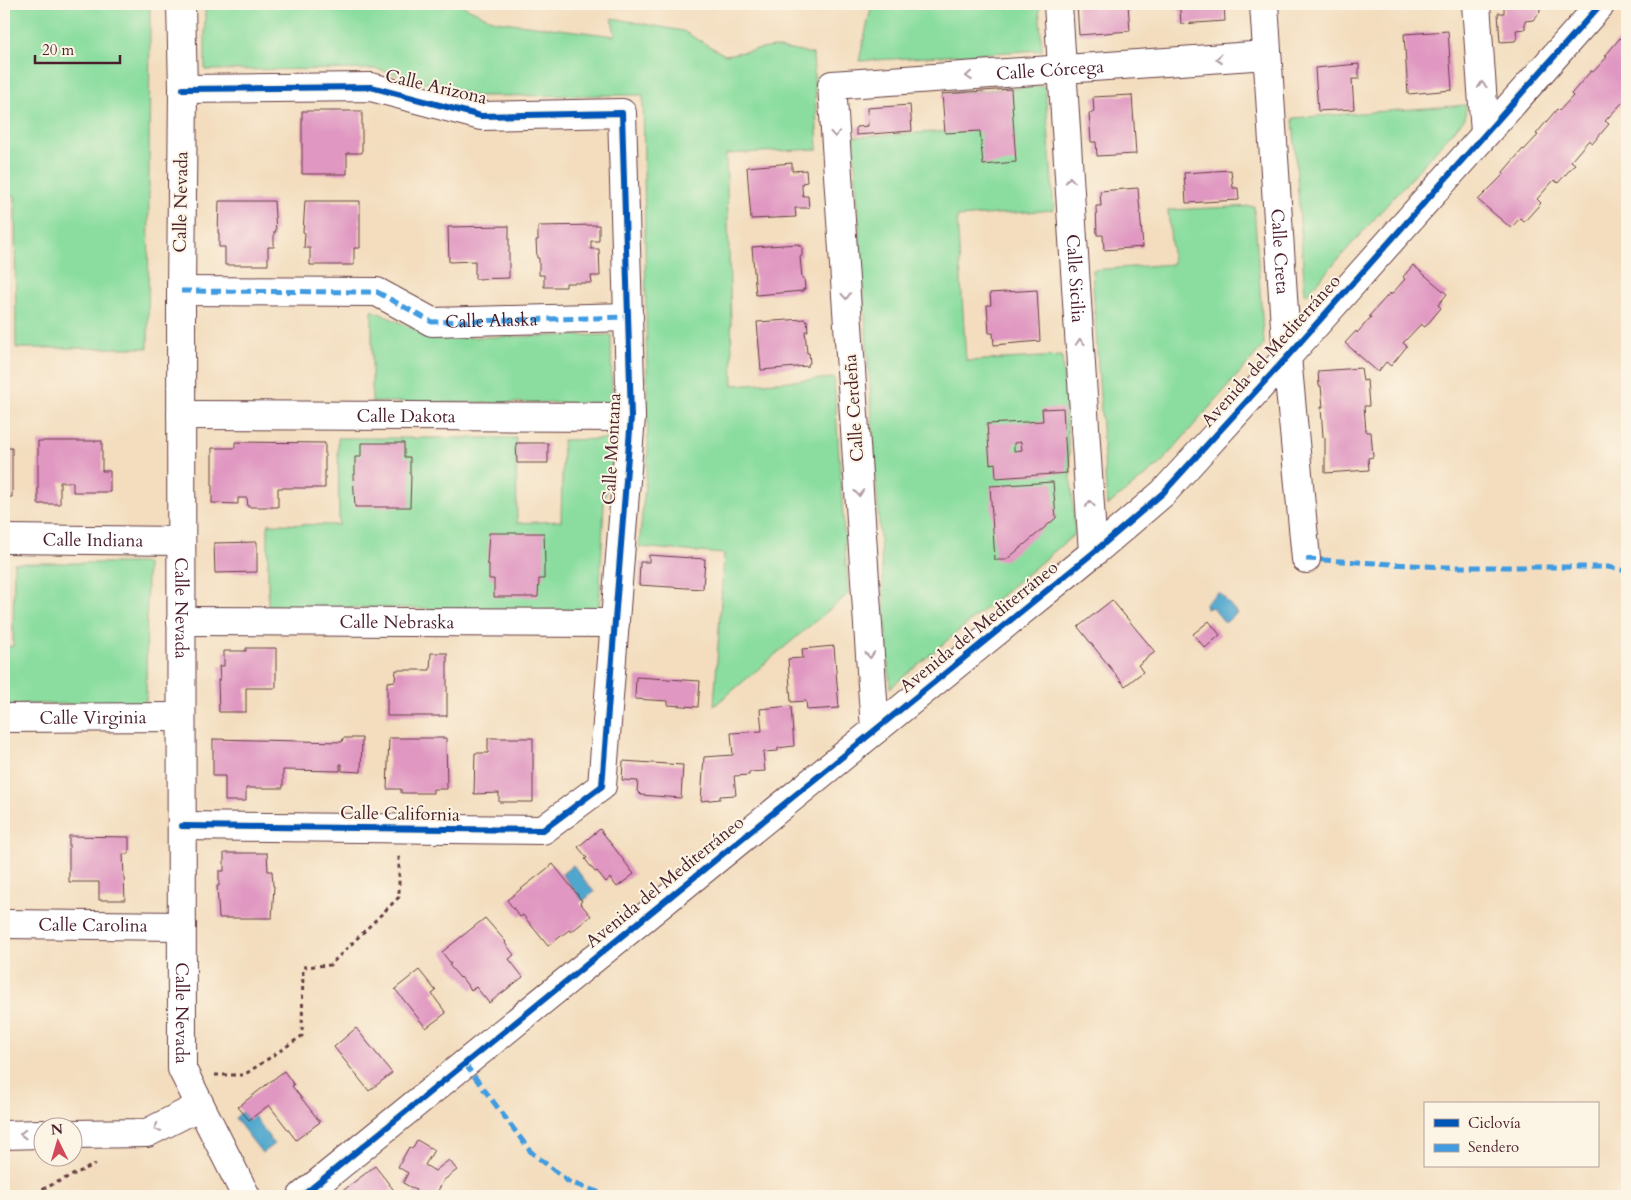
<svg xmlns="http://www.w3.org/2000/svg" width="1631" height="1200" font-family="Cardo,serif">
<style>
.green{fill:#8add9f;stroke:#6a7e65}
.water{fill:#50a7cd;stroke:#4d637c}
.building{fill:#e097c1;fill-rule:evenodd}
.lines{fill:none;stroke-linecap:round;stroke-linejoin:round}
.minor-casing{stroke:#633c41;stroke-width:30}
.path{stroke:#633c41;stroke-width:3;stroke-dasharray:4 4;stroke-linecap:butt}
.minor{stroke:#fff;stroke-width:28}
.quiet{stroke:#409be1;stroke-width:5;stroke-dasharray:10 5;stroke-linecap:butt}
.cycleway-casing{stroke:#fcf5e5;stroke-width:9}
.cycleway{stroke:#0057b8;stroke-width:6}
.oneway{stroke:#ae9aa0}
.labels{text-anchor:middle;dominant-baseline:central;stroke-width:4;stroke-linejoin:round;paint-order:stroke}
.street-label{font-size:18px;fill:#4a1f2b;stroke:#fcf5e5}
</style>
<rect width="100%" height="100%" fill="#fcf5e5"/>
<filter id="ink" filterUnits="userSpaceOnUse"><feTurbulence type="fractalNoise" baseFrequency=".02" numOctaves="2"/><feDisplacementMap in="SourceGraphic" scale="10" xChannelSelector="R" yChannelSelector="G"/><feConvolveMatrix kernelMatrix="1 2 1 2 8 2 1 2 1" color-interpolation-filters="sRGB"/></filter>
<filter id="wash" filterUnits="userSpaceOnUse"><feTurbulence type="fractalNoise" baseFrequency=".0096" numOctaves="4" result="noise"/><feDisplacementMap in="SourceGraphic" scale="20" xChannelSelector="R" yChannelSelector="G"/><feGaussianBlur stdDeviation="1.12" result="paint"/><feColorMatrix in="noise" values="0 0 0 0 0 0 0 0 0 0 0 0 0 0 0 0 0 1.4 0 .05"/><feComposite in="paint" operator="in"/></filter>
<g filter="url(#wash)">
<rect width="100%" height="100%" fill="#f3ddbe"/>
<path class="green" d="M 4,4 L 150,4 L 148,348 L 16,348 L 15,196 L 4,196 Z
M 205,4 L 459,4 L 495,21 L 615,36 L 612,18 L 683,31 L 725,55 L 773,47 L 813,54 L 818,149 L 726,154 L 733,385 L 834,378 L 848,594 L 714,706 L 724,554 L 639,547 L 648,454 L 643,95 L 477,96 L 377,69 L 205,70 Z
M 872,4 L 1039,4 L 1042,50 L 859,61 Z
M 1045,86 L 1054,210 L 957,217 L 966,361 L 1062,356 L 1075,534 L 890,688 L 853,137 L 951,131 L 949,93 Z
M 1466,105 L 1465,118 L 1305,296 L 1293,118 Z
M 1254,206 L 1264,345 L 1159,465 L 1107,506 L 1092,270 L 1173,264 L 1168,210 Z
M 372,310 L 434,338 L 611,335 L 612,403 L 372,402 Z
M 338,438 L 516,438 L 517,523 L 561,521 L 563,440 L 611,439 L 612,459 L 604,503 L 599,610 L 268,607 L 268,524 L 339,525 Z
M 14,563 L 147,563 L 146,704 L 4,704 L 4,647 L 13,646 Z"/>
<path class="water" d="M 1219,592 L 1237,613 L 1225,623 L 1212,607 L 1206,609 L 1205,603 Z
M 573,865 L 594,892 L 583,901 L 562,874 Z
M 242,1112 L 249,1120 L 254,1116 L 274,1144 L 262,1153 L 235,1118 Z"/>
<g id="blocks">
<path class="building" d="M 1077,4 L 1128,4 L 1130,31 L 1079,35 Z
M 1175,4 L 1224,4 L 1225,21 L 1181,24 L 1180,9 L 1175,9 Z
M 1399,4 L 1440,4 L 1440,5 L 1399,8 Z
M 1504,4 L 1539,4 L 1540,12 L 1533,20 L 1525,21 L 1525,29 L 1516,30 L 1517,38 L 1515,41 L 1500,42 L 1498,13 L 1504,13 Z
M 1448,31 L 1452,90 L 1408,94 L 1404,34 Z
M 1625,32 L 1627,34 L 1627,104 L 1626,105 L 1623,102 L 1605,121 L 1609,124 L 1593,143 L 1589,140 L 1571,161 L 1575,164 L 1558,183 L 1554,180 L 1537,199 L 1541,203 L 1524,222 L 1520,218 L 1511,228 L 1478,200 L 1504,174 L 1503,172 L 1523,149 L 1524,150 L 1538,135 L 1536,134 L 1557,109 L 1559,111 L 1573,96 L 1571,94 L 1591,71 L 1593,72 L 1607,57 L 1605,56 Z
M 1359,64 L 1359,79 L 1352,79 L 1354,109 L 1318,111 L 1315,68 Z
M 1011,89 L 1016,162 L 983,165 L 980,131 L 945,133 L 942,94 Z
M 1132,95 L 1136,154 L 1097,156 L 1096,142 L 1091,142 L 1089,113 L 1094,112 L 1093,97 Z
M 910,105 L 912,131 L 856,135 L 856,127 L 868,126 L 867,108 Z
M 302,111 L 362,111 L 362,153 L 347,153 L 347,174 L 302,174 Z
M 792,163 L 792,171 L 806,170 L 807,182 L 802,183 L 802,189 L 803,196 L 808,196 L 809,208 L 795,208 L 796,217 L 751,219 L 747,167 Z
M 1231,170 L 1233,188 L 1238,188 L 1239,200 L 1186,203 L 1184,173 Z
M 1138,188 L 1143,247 L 1104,250 L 1103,235 L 1097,235 L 1096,206 L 1101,206 L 1100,191 Z
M 219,201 L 274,201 L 276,232 L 274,232 L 274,247 L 268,247 L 268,265 L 225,265 L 225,247 L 219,247 L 219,233 L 218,233 Z
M 305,201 L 360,201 L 360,248 L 354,248 L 354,265 L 310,265 L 310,248 L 304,248 L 305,233 L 303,232 Z
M 599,225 L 599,241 L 591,241 L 591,249 L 599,249 L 600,276 L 591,276 L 592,283 L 566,283 L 566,287 L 544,287 L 544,275 L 539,275 L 539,258 L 537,258 L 536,240 L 538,240 L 538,226 Z
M 509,226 L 509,278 L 475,279 L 475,261 L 449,262 L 448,227 Z
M 799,244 L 799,246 L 802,246 L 802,256 L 800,257 L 802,278 L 804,278 L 805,289 L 803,289 L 803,291 L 756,295 L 752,247 Z
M 1413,265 L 1447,294 L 1438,305 L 1441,308 L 1425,327 L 1421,324 L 1403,343 L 1407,346 L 1391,366 L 1386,362 L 1378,372 L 1345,343 L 1356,331 L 1357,333 L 1371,317 L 1369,316 L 1390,293 L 1391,295 L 1405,279 L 1403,277 Z
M 1037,290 L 1040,341 L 994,345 L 993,333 L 989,333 L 987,305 L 991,305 L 990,293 Z
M 805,319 L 805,321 L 807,320 L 808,331 L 805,331 L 807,353 L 809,353 L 810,363 L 808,364 L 808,366 L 761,370 L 757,322 Z
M 1361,368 L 1363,381 L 1367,380 L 1369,406 L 1364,406 L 1366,432 L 1371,432 L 1373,457 L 1368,458 L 1369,470 L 1325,473 L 1325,438 L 1323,437 L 1321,407 L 1323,407 L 1321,386 L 1319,386 L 1318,371 Z
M 1063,408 L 1067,473 L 996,478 L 995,463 L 990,464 L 987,424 L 1043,421 L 1042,409 ZM 1021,442 L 1022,450 L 1014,451 L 1014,443 Z
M 38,441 L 102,441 L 102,471 L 110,471 L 110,492 L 73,492 L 73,482 L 60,482 L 60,504 L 38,504 Z
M 235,442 L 325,443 L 325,488 L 278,488 L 278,507 L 248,507 L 247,498 L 238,498 L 238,504 L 212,503 L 212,448 L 235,448 Z
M 361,443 L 404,443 L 404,457 L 410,457 L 410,475 L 411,475 L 410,507 L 355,507 L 353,475 L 355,475 L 355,457 L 361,457 Z
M 516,443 L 548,443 L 548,463 L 517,463 Z
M 4,448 L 12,448 L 12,497 L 4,497 Z
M 1053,482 L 1056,518 L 1006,560 L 995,560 L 990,486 Z
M 489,533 L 544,533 L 545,564 L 544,565 L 544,579 L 539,579 L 538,597 L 494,597 L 494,579 L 489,579 L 489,564 L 487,564 Z
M 257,542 L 257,572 L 215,573 L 214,543 Z
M 649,555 L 705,559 L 703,589 L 639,585 L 640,562 L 649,562 Z
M 1112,600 L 1155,652 L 1138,665 L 1143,672 L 1125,686 L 1078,627 Z
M 1209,621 L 1220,635 L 1205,648 L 1193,634 Z
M 834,646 L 839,708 L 807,710 L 806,701 L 791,702 L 788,659 L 803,658 L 802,649 Z
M 246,648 L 276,648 L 276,688 L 246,688 L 246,712 L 219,712 L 218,680 L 220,680 L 219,666 L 224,666 L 224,651 L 246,651 Z
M 431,653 L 447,653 L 447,716 L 387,716 L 387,682 L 395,681 L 396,670 L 430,670 Z
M 636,677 L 700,681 L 698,707 L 668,705 L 668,701 L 635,699 Z
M 791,706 L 794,746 L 778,748 L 778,751 L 763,752 L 765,771 L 749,772 L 749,775 L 734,776 L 736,795 L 720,796 L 720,799 L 701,801 L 704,757 L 733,755 L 731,733 L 762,731 L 760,709 Z
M 343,738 L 362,738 L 361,772 L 342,771 L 342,764 L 340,764 L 340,771 L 283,770 L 283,788 L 246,788 L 246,801 L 225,801 L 225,776 L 213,776 L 213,739 L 342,742 Z
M 389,738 L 446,738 L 447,789 L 433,789 L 433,793 L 401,793 L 401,789 L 387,789 Z
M 488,738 L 533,738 L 533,802 L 499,802 L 499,793 L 474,794 L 475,753 L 488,753 Z
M 623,761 L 683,765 L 681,798 L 641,795 L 637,791 L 638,781 L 622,780 Z
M 600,829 L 634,874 L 617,887 L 610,878 L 606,882 L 597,871 L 595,872 L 585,859 L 587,858 L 578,847 Z
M 69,836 L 129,837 L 129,854 L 123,854 L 125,900 L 99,900 L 99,882 L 69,882 Z
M 224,853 L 267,853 L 268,871 L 272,871 L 273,886 L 274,886 L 272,918 L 219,918 L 217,886 L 219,886 L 219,871 L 224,871 Z
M 553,864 L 573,889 L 582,901 L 580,903 L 591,916 L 571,932 L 569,930 L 548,946 L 523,915 L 520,917 L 507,900 Z
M 485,918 L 506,942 L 505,943 L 514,955 L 509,959 L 523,977 L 489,1003 L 476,987 L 471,990 L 461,977 L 460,978 L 449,965 L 451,964 L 442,952 Z
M 419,970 L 436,991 L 432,994 L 446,1013 L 426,1028 L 395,989 Z
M 356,1028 L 392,1073 L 369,1091 L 334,1047 Z
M 284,1071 L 294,1085 L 292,1086 L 320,1122 L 296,1140 L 269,1105 L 249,1120 L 238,1107 Z
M 417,1140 L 434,1150 L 425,1165 L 435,1171 L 449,1160 L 457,1170 L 444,1180 L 435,1196 L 416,1196 L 413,1195 L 416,1190 L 403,1183 L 408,1173 L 398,1167 L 409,1147 L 412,1149 Z
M 375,1166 L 393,1189 L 383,1196 L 336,1196 Z"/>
</g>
</g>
<g filter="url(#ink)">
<use href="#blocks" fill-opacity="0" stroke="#633c41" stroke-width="1"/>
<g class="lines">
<g class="minor-casing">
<g id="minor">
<path id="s1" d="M 181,4 L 183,89 L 181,291 L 182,1069 L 246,1196"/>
<path id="s2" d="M 1058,4 L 1093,553"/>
<path id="s3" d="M 1264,4 L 1287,357 L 1306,559"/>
<path d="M 1476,4 L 1485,133"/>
<path id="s4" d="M 181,291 L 377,292 L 432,322 L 629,317"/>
<path id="s5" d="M 181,415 L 631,417"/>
<path id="s6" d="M 4,539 L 181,541"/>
<path id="s7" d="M 181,621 L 615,623"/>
<path id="s8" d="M 4,718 L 181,717"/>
<path id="s9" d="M 875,730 L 832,85 L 1267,55"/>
<path d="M 182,826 L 543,830 L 602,786 L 631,417 L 622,113 L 481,116 L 371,87 L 183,89"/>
<path id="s10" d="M 4,924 L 182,926"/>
<path d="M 72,1134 L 147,1133 L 200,1106"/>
<path d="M 4,1135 L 42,1134"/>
<path d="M 302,1196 L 1093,553 L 1163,493 L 1287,357 L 1601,4"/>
</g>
</g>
<path class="path" d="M 215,1075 L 244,1075 L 302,1036 L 303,967 L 330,965 L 399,897 L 399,855
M 28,1196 L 96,1164"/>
<use href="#minor" class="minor"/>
<path class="quiet" d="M 181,291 L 377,292 L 432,322 L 629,317
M 1306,559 L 1445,567 L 1608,567 L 1627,571
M 465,1064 L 531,1152 L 569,1182 L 609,1196"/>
<g class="cycleway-casing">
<path id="cycleway" d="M 182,826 L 543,830 L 602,786 L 631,417 L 622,113 L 481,116 L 371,87 L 183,89
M 302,1196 L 1093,553 L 1163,493 L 1287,357 L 1601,4"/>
</g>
<use href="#cycleway" class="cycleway"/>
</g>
<defs><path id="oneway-chevron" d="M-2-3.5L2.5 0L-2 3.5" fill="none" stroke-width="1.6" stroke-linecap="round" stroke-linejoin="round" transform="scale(1.25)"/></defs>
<g class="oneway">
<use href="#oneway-chevron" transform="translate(1219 59) rotate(176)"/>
<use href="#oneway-chevron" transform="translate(969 76) rotate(176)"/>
<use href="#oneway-chevron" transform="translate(1482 85) rotate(-94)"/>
<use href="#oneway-chevron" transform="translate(835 134) rotate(86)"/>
<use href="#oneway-chevron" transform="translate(1070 180) rotate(-94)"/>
<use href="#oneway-chevron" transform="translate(846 296) rotate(86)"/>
<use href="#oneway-chevron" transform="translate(1080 342) rotate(-94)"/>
<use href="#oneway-chevron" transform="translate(859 493) rotate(86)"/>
<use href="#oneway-chevron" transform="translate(1090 504) rotate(-94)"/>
<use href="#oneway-chevron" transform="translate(870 655) rotate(86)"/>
<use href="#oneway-chevron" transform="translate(157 1128) rotate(153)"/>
<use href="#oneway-chevron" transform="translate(23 1134) rotate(179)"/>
</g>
</g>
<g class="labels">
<g class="street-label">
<text stroke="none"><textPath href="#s9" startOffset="865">Calle Córcega</textPath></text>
<text transform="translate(436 87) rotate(13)">Calle Arizona</text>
<text transform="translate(181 202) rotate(-89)">Calle Nevada</text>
<text stroke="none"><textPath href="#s3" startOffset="248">Calle Creta</textPath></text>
<text stroke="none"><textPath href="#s2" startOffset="275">Calle Sicilia</textPath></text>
<text stroke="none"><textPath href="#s4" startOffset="318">Calle Alaska</textPath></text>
<text transform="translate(1271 351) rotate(-48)">Avenida del Mediterráneo</text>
<text transform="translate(854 408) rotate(-94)">Calle Cerdeña</text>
<text stroke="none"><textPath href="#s5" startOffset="225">Calle Dakota</textPath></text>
<text transform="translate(612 449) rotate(-87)">Calle Montana</text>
<text stroke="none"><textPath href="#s6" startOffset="89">Calle Indiana</textPath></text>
<text stroke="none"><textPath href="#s1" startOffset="604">Calle Nevada</textPath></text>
<text stroke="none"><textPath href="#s7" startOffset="216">Calle Nebraska</textPath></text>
<text transform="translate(979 627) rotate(-39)">Avenida del Mediterráneo</text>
<text stroke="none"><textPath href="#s8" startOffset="89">Calle Virginia</textPath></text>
<text transform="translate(400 814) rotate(1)">Calle California</text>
<text transform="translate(665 882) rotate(-39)">Avenida del Mediterráneo</text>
<text stroke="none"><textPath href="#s10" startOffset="89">Calle Carolina</textPath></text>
<text stroke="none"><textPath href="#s1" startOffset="1009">Calle Nevada</textPath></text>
</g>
</g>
<rect width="1631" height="1200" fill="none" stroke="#fcf5e5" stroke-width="20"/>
<rect x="1424" y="1102" width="175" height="65" fill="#fcf5e5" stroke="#b59f9b"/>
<rect x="1434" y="1119" width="25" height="8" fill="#0057b8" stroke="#b59f9b"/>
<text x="1468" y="1128" font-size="15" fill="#4a1f2b">Ciclovía</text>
<rect x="1434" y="1144" width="25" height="8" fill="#409be1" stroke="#b59f9b"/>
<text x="1468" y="1152" font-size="15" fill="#4a1f2b">Sendero</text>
<g transform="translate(58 1142) rotate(355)"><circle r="24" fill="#fcf5e5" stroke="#b59f9b"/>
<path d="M0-4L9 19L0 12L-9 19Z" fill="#d1495b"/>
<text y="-8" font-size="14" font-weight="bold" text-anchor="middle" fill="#4a1f2b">N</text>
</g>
<path d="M35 55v8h85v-8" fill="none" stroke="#4a1f2b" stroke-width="2.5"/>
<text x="42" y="55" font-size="15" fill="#4a1f2b" stroke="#fcf5e5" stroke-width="4" paint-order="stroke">20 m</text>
</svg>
